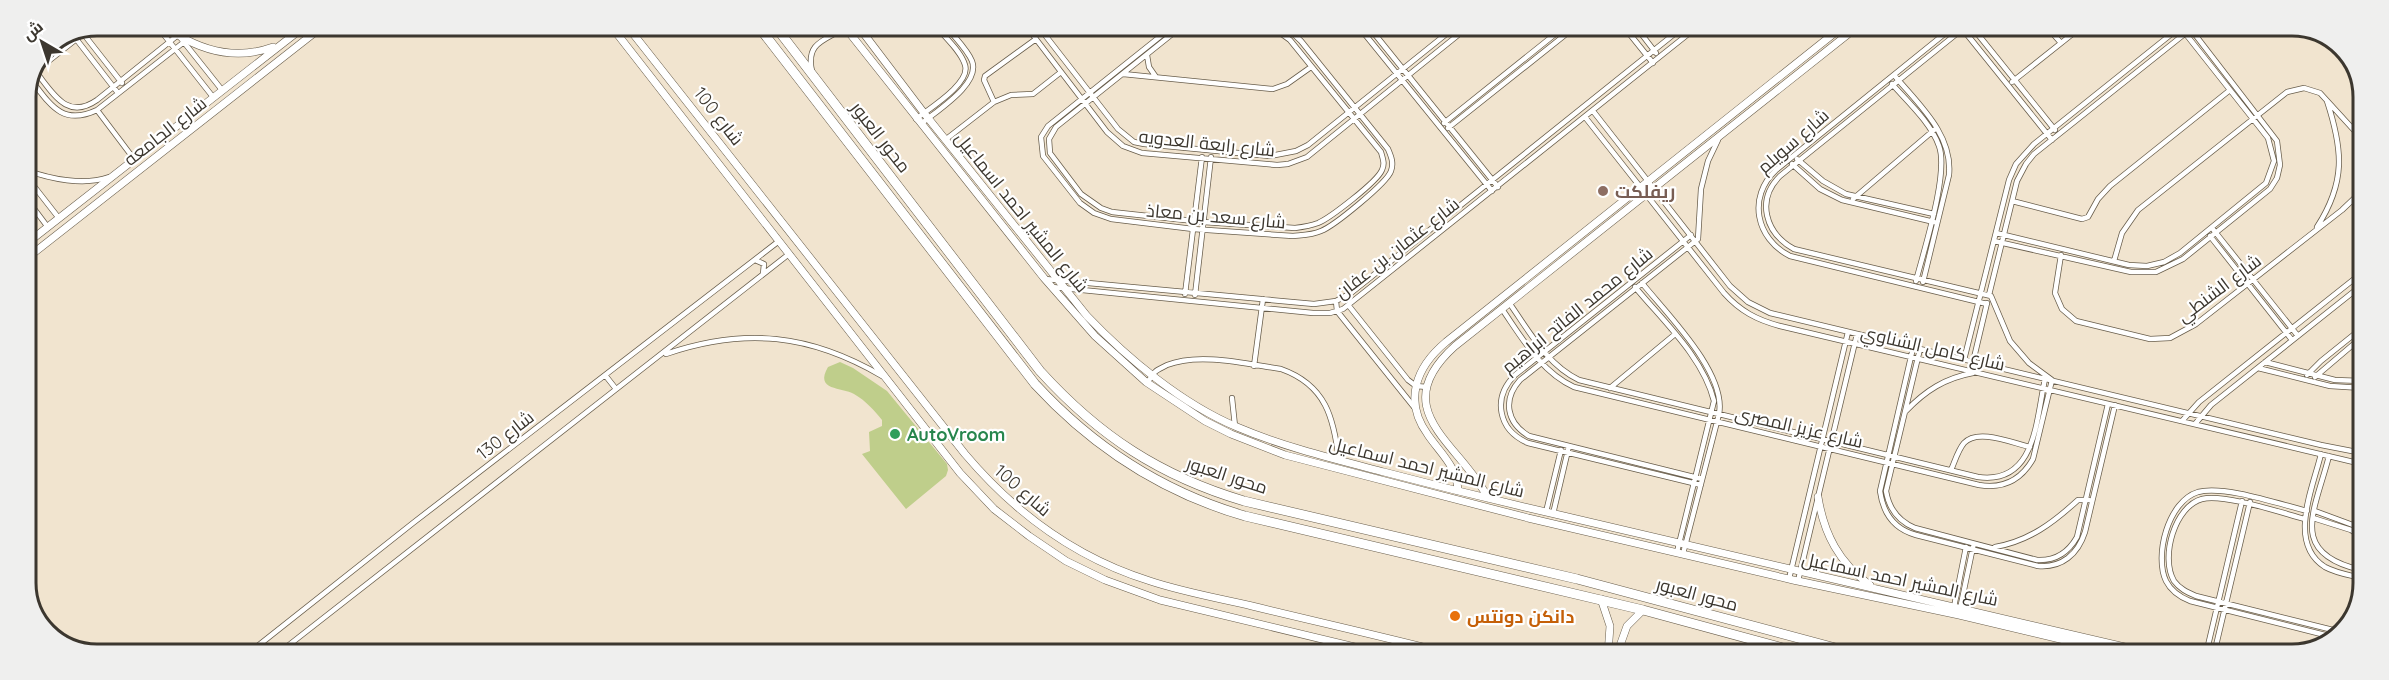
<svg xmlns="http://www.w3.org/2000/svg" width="2389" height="680" font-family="Quicksand,Cairo,sans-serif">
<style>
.green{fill:#bfce8b}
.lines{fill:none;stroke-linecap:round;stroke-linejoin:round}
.street-casing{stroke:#685d4b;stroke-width:6}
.secondary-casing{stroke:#685d4b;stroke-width:8}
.highway-casing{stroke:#685d4b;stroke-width:10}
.street{stroke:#fff;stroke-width:4.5}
.secondary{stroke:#fff;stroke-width:7}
.highway{stroke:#fff;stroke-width:9}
.education-dot{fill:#8d6e63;stroke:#fff;stroke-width:2}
.leisure-dot{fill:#2e9e5b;stroke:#fff;stroke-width:2}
.food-dot{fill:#e8710a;stroke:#fff;stroke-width:2}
.labels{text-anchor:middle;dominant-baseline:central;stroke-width:4.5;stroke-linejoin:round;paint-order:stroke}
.street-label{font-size:18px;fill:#3c372f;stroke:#fff}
.education-label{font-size:18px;font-weight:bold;fill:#785e54;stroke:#fff;text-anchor:start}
.leisure-label{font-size:18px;font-weight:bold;fill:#27864d;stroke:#fff;text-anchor:start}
.food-label{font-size:18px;font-weight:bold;fill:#c56008;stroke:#fff;text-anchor:start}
.rim{fill:none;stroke:#3c372f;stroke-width:3}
</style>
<rect width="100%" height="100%" fill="#f1e4cf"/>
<path class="green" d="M 840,362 L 853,368 L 887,391 L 947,464 L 948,470 L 946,476 L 906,509 L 862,454 L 870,451 L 869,432 L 882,426 L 882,420 C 874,410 866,401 854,394 C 842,387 814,391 828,367 Z"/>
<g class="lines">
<g class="street-casing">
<path id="street" d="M 157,26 L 213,97
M 171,26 L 222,90
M 1026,26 L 1107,132 L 1123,146 L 1142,153 L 1277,165 L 1288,164 L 1307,157 L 1468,27
M 1038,26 L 1118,129 L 1134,142 L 1144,144 L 1270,156 L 1296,151 L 1308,145 L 1455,27
M 1172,27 L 1048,126 L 1041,137 L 1043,156 L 1080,203 L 1094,213 L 1111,219 L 1193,229 L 1293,236 C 1303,235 1312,235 1321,231 C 1334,226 1387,183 1391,171 C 1394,163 1391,156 1388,149 L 1301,41 L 1286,27
M 1181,27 L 1056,127 L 1049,139 L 1050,153 L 1081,194 L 1101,208 L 1112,212 L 1203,222 L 1295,228 C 1303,227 1310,226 1318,223 C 1330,218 1377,182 1382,170 C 1385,164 1383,159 1381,152 L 1290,40 L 1272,27
M 1359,27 L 1492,191
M 1369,27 L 1498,187
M 1624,27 L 1653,63
M 1636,27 L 1656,53
M 1953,27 L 1776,170 C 1747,197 1756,239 1790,256 L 1987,304
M 1961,27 L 2052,140
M 1972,27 L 2055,130
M 2048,28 L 2061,43
M 780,29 L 798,33 L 817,26
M 82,32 L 122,83
M 73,35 L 118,93
M 43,54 L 61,40
M 1147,55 L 1149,67 L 1156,77
M 36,71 L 79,37
M 812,71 C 805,40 829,40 847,26
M 36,72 C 53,93 67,121 97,100 L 178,35
M 1123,74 L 1273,89 L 1287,84 L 1311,67
M 1894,75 C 1918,104 1953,134 1949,175 L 1923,282
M 32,81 C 51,106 63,126 97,110 L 184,42
M 2012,82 L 2080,28
M 1892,84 C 1908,102 1931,123 1939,146 C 1949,173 1924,250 1916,281
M 994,102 L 984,80 L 985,76 L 1036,39
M 97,110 L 134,159
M 1593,111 L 1730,286 L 1748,302 L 1770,313 L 2321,445 L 2362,453
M 1585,117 L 1724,293 C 1740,311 1757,320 1780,326 L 2362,464
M 916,119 C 930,108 971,83 965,65 C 961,51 945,38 936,26
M 1444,123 L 1564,27
M 921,124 C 936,111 981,84 972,61 C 967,49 954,37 946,26
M 1448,128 L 1575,27
M 945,140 L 994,102 L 1011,95 L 1033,94 L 1061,72
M 1797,159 L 1823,181 L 1846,194 L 1934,214
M 1792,164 L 1820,189 L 1842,200 L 1934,222
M 26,170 C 50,179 84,186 109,177
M 26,176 L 58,217
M 26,198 L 47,226
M 1853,199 L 1934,130
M 2012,201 L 2082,219 L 2088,217 L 2098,199 L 2110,186 L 2230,90
M 2317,227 C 2346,182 2343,150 2327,101
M 2212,228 L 2298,336
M 1996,233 L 2129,265 L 2147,266 L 2164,262 L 2180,253 L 2266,183 L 2274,161 L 2268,138 L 2181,28
M 1691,235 L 1515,375 C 1492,398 1498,430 1528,443 L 1701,485
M 2210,236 L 2292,340
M 1994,241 L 2131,272 L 2156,272 L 2183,259 L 2270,189 L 2277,178 L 2280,165 L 2277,141 L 2190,28
M 2061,255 L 2055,293 L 2062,309 L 2076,321 L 2150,339 L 2170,338 L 2196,324 L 2342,210 L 2363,190
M 755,260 L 764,264 L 763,274
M 2114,261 L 2122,233 L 2138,210 L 2287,92 L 2304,88 L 2320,93 L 2363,140
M 1045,279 L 1314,304 L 1336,301 L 1351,293 L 1683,27
M 1642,283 C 1666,313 1727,373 1719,414 L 1683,554
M 1052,287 L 1313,313 L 1330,313 L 1343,309 L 1697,27
M 1635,287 C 1663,321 1703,357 1714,401 L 1677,552
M 1185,294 L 1202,157
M 1195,295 L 1211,157
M 1989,295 L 2017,181 L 2026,164 L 2034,154 L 2187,32
M 1336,301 L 1337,311 L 1414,407
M 1510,304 C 1529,331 1547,365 1579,380 L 1978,477 C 2036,485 2036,420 2045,379
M 1349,306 L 1408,380 L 1416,386 L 1427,387
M 1502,309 C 1522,338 1541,372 1574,387 L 1979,485 C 2003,489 2021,480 2033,459 L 2052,380 L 2029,363 L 2010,341 L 1991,296 L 1794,249 C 1765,233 1756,200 1780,176 L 1965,27
M 1913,348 L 1880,491 C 1883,513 1894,529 1916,535 L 2038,566 C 2062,568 2078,554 2085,532 L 2115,405
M 1920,349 L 1886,491 C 1889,509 1898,521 1915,528 L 2037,560 C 2055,561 2068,553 2077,537 L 2108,404
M 666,354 C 745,327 810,334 882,376
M 1964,360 L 2009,180 L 2016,164 L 2034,144 L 2179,28
M 1973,362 L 1987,303
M 2265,362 L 2335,380 L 2362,381
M 1254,366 L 1263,299
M 2258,368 L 2330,386 L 2362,388
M 605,375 L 616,389
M 2307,375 L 2321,361 L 2362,328
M 2315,377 L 2362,337
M 1146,382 C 1152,380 1150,376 1155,372 C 1158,369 1164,367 1167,365 C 1199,352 1247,364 1281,369 C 1326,385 1334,418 1339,461
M 1610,388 L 1674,335
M 1232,398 L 1235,426
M 1906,411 C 1925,391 1945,378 1973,373
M 2182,421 L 2199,402 L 2363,272
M 2195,424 L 2211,405 L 2362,285
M 2321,454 C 2313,488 2287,543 2325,567 C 2336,573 2349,575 2361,578
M 2329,456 C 2315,511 2287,553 2361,570
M 1951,470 C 1955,461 1958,450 1964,443 C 1978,428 2012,443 2030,447
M 1702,479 L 1529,436 C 1507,423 1502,400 1520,380 L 1698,239 L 1701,189 L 1708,161 L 1718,140
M 2307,511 C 2279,504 2224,485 2198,492 C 2168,501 2154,556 2166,581 C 2171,591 2180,597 2190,601 L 2337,638
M 2315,511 L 2361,528
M 1546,512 L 1561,450
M 1553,514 L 1569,446
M 2313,518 L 2351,530 L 2361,537
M 2305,519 C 2282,513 2223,493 2202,499 C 2175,506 2160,557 2174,581 C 2180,589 2187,592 2196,596 L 2341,632
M 1995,547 C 2029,541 2053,523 2078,500 L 2089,500
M 1789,579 L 1848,332
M 1798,581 L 1857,334
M 1954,607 L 1966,547
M 1960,609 L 1973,547
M 250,652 L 413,523 L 779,241
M 280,652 L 789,254
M 2206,654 L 2242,501
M 2214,654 L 2250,502"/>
</g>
<g class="secondary-casing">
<path id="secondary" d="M 611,26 L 960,473 L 994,509 L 1029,536 L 1066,561 L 1105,580 L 1160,600 L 1384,654
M 627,26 L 965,454 C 1014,512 1076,558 1150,581 C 1183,592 1218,598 1252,606 C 1318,622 1385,637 1451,654
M 844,26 L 1044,278 L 1095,336 L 1146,382 L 1205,421 L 1231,434 L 1285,455 L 1528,518 L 1793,580 L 1959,615 L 2123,654
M 858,26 L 924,113 L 1087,316 C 1127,358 1182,404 1237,427 C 1284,447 1334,459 1384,472 C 1441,487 1498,501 1555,514 C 1755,562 1955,606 2155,654
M 178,35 C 208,53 240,59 273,47
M 26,244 L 305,26
M 26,259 L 323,26
M 1458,491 C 1457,466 1441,454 1428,435 C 1403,401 1416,367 1446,342 L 1842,27
M 1818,497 C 1824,534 1839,563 1870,585
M 1488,498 C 1460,443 1384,410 1455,346 L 1857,27
M 1601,599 L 1610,626 L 1608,654
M 1617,654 L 1627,626 L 1643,610"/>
</g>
<g class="highway-casing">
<path id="highway" d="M 758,26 L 1035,384 C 1094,448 1162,492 1245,516 L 1643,610 L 1805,654
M 775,26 L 1040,371 C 1099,436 1160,476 1244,501 L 1577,579 L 1858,654"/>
</g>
<use href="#street" class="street"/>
<use href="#secondary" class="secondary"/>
<use href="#highway" class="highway"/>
</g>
<circle class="education-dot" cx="1603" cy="191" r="6"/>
<circle class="leisure-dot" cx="895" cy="434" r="6"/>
<circle class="food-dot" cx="1455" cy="616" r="6"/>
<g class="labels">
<g class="street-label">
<text transform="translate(719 116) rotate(52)">شارع 100</text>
<text transform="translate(165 131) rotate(-38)">شارع الجامعه</text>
<text transform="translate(881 137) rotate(52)">محور العبور</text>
<text transform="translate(1793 141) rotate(-41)">شارع سويلم</text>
<text transform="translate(1207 143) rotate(6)">شارع رابعة العدويه</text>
<text transform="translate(1022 212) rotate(51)">شارع المشير احمد اسماعيل</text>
<text transform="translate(1216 216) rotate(5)">شارع سعد بن معاذ</text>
<text transform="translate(1397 248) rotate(-38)">شارع عثمان بن عفان</text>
<text transform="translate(2219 288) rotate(-37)">شارع الشنطي</text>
<text transform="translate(1577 310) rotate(-39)">شارع محمد الفاتح ابراهيم</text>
<text transform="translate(1933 348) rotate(13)">شارع كامل الشناوي</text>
<text transform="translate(1799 427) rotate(13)">شارع عزيز المصرى</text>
<text transform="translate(505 435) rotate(-38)">شارع 130</text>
<text transform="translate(1427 467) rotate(14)">شارع المشير احمد اسماعيل</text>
<text transform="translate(1227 475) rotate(18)">محور العبور</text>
<text transform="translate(1023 490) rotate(41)">شارع 100</text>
<text transform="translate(1900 579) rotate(12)">شارع المشير احمد اسماعيل</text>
<text transform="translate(1697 594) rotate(15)">محور العبور</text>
</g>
<g class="education-label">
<text x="1615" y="191">ريفلكت</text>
</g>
<g class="leisure-label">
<text x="907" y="434">AutoVroom</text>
</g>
<g class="food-label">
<text x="1467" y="616">دانكن دونتس</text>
</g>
</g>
<path d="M0 0H2389V680H0ZM97 36H2292A61 61 0 0 1 2353 97V583A61 61 0 0 1 2292 644H97A61 61 0 0 1 36 583V97A61 61 0 0 1 97 36Z" fill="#efefee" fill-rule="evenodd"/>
<path class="rim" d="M97 36H2292A61 61 0 0 1 2353 97V583A61 61 0 0 1 2292 644H97A61 61 0 0 1 36 583V97A61 61 0 0 1 97 36Z"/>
<g transform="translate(42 42) rotate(321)" stroke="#ffffff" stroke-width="4.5" paint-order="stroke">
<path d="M0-4.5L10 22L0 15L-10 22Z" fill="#3c372f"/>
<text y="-9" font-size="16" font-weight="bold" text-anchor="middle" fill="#3c372f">ش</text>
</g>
</svg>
